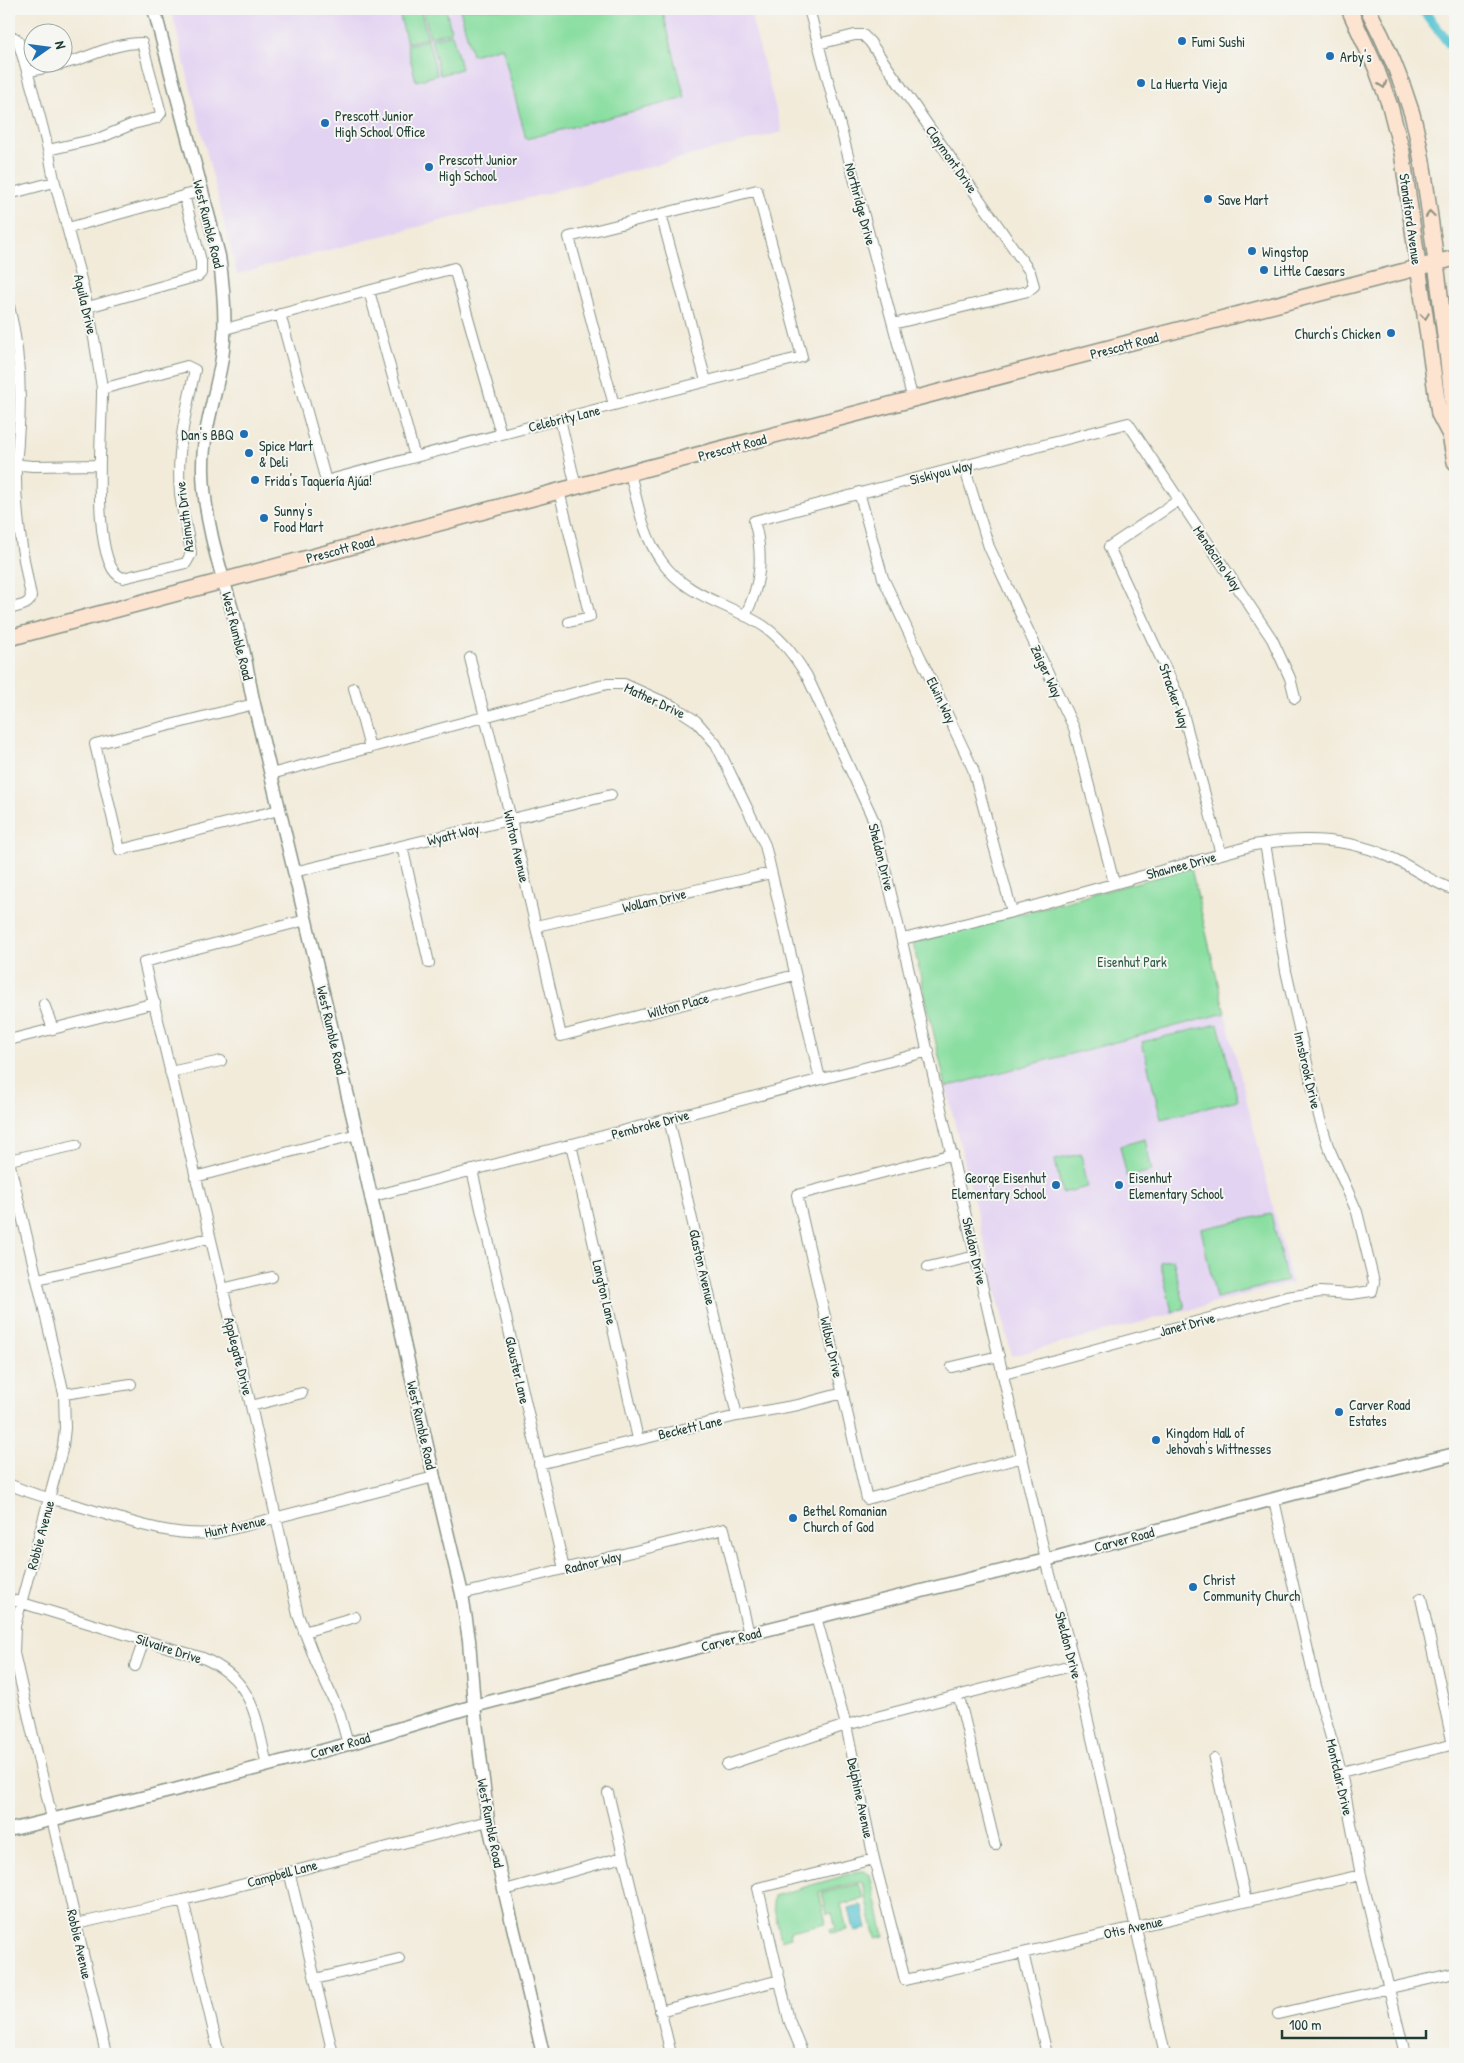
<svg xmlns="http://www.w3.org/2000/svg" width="1464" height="2063" font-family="'Patrick Hand',sans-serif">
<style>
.built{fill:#e3d3f2}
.green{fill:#89dea0;stroke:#548e6a}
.water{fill:#59c5d2;stroke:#3c8183}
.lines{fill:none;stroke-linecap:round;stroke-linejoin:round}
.canal{stroke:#59c5d2;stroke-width:10}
.minor-casing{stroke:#889487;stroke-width:12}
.tertiary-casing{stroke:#889487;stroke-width:15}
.secondary-casing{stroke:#889487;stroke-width:18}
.minor{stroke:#fff;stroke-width:10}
.tertiary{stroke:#fff;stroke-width:12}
.secondary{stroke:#fde4d1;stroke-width:15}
.oneway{stroke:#8e9082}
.poi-dot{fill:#1f6fb2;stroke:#f6f6f2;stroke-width:2}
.labels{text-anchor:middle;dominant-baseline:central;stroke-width:4;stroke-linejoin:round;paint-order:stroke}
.poi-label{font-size:14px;fill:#1f3d34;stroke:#f6f6f2;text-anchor:start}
.street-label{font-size:14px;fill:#1f3d34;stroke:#f6f6f2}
.park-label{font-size:14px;fill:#345d4a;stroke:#f6f6f2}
</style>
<rect width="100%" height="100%" fill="#f6f6f2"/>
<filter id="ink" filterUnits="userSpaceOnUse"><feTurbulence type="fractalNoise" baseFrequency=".02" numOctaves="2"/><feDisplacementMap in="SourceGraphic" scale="10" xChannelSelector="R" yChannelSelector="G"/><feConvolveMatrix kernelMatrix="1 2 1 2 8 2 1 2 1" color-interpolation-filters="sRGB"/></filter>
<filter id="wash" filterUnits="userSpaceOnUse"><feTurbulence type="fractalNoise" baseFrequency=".0096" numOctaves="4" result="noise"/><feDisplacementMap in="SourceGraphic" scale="20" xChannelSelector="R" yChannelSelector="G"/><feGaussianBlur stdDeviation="1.12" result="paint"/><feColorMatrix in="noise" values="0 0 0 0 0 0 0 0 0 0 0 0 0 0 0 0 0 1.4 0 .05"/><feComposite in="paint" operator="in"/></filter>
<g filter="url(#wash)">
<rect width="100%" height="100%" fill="#f2ebda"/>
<path class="built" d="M 171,9 L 749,9 L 782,132 L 237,274 Z
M 1225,1013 L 1292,1283 L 1012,1356 L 946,1087 Z"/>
<path class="green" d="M 398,9 L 420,9 L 428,38 L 407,43 Z
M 423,9 L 446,9 L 451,32 L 430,37 Z
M 460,9 L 662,9 L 685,98 L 526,139 L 502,47 L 472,55 Z
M 452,34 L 461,69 L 440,75 L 431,39 Z
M 428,40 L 437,75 L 416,81 L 407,45 Z
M 1191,868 L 1225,1013 L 946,1087 L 913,943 Z
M 1218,1024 L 1238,1100 L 1161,1119 L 1142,1042 Z
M 1145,1139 L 1152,1171 L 1127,1177 L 1120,1146 Z
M 1081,1154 L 1088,1187 L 1062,1193 L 1055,1160 Z
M 1271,1214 L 1287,1281 L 1216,1298 L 1201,1229 Z
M 1173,1259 L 1185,1308 L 1172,1312 L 1160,1262 Z
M 860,1871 L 866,1871 L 870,1874 L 884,1936 L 876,1938 L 862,1881 L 819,1892 L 826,1923 L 790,1931 L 791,1937 L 781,1940 L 773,1904 L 774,1896 Z
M 859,1884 L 864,1899 L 841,1904 L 847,1930 L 831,1933 L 830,1930 L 836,1928 L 832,1913 L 827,1914 L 822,1893 Z"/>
<path class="water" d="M 860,1905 L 862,1906 L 867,1928 L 857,1932 L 854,1930 L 849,1908 Z"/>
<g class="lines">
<path class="canal" d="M 1422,9 L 1455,51"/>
</g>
</g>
<g filter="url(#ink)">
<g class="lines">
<g class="minor-casing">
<path id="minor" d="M 809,9 L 913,400
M 9,38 L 15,38 L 18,41 C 29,77 40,113 48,150 C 51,161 52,172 55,183 C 70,240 88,297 97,356 C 98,367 101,378 102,389 C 103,421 88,568 123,578 L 186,563 L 191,554 C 189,534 182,514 180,493 C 176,451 186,410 195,370 L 187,366 L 102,389
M 818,44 L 855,35 L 863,35 L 870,42 L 1030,272 L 1034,286 L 1028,291 L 893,324
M 27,72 C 44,68 61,65 77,60 C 100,52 118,43 142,43 L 161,113 L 157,118 L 133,124 L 100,138 L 48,150
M 9,194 L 54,182
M 661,214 L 706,381
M 68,228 L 201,191
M 369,291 L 415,457
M 9,306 C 20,350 22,395 18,440 C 18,449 16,458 16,467 C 15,511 22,553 31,596 C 30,606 17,606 9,609
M 88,307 L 198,276 L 201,273 L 201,261 L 184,195
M 280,314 L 326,481 C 484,438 643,397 802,357 L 757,190 L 569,237 L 614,405
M 225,329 L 454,268 L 501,434
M 560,419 L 576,487
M 10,464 L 33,466 L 98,465
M 964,466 L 989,547 L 1074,728 L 1114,883
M 630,473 C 638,504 643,536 662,562 C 688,598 731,604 765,627 C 783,640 795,657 807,676 L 874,821 L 1046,1560 L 1075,1665 L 1165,2054
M 559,491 L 590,617 L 569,622
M 859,492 L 883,578 L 973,769 L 1012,912
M 1179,500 L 1109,547 L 1178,695 L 1221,854
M 745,616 C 761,584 764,555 754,521 L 1128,423 L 1272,639 L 1290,678 L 1295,698
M 470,658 L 511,819 L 561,1036 L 795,975
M 354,688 L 370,748
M 254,704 L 95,744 L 120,850 L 279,810
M 271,774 L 607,684 L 624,684 L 675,707 L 696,721 L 716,744 L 765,845 L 820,1079
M 402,846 L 429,963
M 294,872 L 611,795
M 306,920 L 144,962 L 251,1406 L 298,1615 L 316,1662 L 339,1712 L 348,1744
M 536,926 L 771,873
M 903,939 L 1012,912 L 1254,845 C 1299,837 1348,838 1390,857 C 1413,867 1432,883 1455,890
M 44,1004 L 53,1029
M 9,1040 L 155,1003
M 170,1072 L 221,1061
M 669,1119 L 737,1416
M 571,1144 L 638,1439
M 953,1154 L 797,1195 L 867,1499 L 1023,1457
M 9,1160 L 76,1145
M 9,1161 L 64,1394 L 65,1428 L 63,1446 L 15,1626 L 14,1653 L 106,2054
M 472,1170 L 564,1569
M 195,1177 L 357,1134
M 370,1197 L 929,1051
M 928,1267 L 976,1256
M 38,1279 L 209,1238
M 222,1289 L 272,1277
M 952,1367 L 999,1356
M 1004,1374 L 1287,1297 L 1320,1292 L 1351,1294 L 1372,1291 L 1374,1282 L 1357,1212 L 1328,1146 L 1319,1116 L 1286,971 L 1265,843
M 64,1394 L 131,1384
M 251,1406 L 302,1393
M 539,1464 L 737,1416 L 798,1405 L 843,1393
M 9,1484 C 31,1495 57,1500 82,1507 C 126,1520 169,1537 216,1533 L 434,1477
M 1274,1500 L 1316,1686 L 1341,1772 L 1361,1875 L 1405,2054
M 462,1594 L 724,1529 L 749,1634
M 1421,1598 L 1453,1745
M 9,1599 L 203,1658 C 255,1681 255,1716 267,1765
M 816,1617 L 846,1725 L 874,1859 L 905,1980 L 1361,1875
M 304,1632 L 355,1617
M 135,1666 L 144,1640
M 959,1697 L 995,1845
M 1214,1759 L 1246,1901
M 727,1765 L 846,1725 L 1075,1665
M 1341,1772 L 1455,1744
M 608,1793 L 671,2054
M 289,1871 L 333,2054
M 505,1890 L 623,1857
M 183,1900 L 219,2054
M 76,1924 L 183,1900 L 488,1821
M 1023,1953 L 1047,2054
M 315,1979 L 399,1959
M 660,2011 L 780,1980
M 1278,2014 L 1455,1973
M 803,2054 L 789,2020 L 758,1888 L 874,1859"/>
</g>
<g class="tertiary-casing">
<path id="tertiary" d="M 154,9 L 219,256 C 224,290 227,325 222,358 C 216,396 202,432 203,471 C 204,527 225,583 240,637 C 246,659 249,682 254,704 L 357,1134 L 434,1477 L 462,1594 L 469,1640 L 474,1706 L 488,1821 L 543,2054
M 9,1830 L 174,1790 L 348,1744 L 474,1706 L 749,1634 L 1046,1560 L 1300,1492 L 1455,1454"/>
</g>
<g class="secondary-casing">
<path id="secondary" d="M 1349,9 L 1376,68 L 1390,106 L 1402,152 L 1439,414 L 1450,435 L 1455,462
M 1368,9 C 1386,43 1401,78 1412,114 C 1423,155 1427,197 1433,239 C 1440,294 1447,350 1453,405 L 1450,435
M 9,638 L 559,491 L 1455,258"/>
</g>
<use href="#minor" class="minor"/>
<use href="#tertiary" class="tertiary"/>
<use href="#secondary" class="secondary"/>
</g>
<defs><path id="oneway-chevron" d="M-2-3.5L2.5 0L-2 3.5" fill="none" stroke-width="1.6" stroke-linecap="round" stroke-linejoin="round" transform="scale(1.25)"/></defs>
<g class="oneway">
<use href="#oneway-chevron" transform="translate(1383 85) rotate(70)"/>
<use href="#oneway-chevron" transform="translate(1430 214) rotate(-97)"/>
<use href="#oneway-chevron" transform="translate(1425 316) rotate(82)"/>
</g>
</g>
<g class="poi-dot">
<circle cx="1182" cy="41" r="5"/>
<circle cx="1330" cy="56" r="5"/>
<circle cx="1141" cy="83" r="5"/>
<circle cx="325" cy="123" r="5"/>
<circle cx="429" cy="167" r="5"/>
<circle cx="1208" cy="199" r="5"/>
<circle cx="1252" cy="251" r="5"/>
<circle cx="1264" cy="270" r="5"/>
<circle cx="1391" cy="333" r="5"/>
<circle cx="244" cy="434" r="5"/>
<circle cx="249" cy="453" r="5"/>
<circle cx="255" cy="480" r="5"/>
<circle cx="264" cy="518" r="5"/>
<circle cx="1056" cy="1185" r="5"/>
<circle cx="1119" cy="1185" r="5"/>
<circle cx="1339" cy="1412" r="5"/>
<circle cx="1156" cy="1440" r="5"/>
<circle cx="793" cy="1518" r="5"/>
<circle cx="1193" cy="1587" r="5"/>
</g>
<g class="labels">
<g class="poi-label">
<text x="1192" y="41">Fumi Sushi</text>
<text x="1340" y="56">Arby's</text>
<text x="1151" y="83">La Huerta Vieja</text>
<text x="335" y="115">Prescott Junior<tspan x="335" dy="16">High School Office</tspan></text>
<text x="439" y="159">Prescott Junior<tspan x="439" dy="16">High School</tspan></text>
<text x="1218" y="199">Save Mart</text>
<text x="1262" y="251">Wingstop</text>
<text x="1274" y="270">Little Caesars</text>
<text x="1381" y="333" text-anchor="end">Church's Chicken</text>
<text x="234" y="434" text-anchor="end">Dan's BBQ</text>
<text x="259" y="445">Spice Mart<tspan x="259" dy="16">&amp; Deli</tspan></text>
<text x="265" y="480">Frida's Taquería Ajúa!</text>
<text x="274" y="510">Sunny's<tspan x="274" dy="16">Food Mart</tspan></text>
<text x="1046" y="1177" text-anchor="end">George Eisenhut<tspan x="1046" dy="16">Elementary School</tspan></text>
<text x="1129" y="1177">Eisenhut<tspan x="1129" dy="16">Elementary School</tspan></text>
<text x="1349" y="1404">Carver Road<tspan x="1349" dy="16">Estates</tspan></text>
<text x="1166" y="1432">Kingdom Hall of<tspan x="1166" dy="16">Jehovah's Wittnesses</tspan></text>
<text x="803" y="1510">Bethel Romanian<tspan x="803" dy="16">Church of God</tspan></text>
<text x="1203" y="1579">Christ<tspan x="1203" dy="16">Community Church</tspan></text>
</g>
<g class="street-label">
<text transform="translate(952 159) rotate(55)">Claymont Drive</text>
<text transform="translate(861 204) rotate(75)">Northridge Drive</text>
<text transform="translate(1411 219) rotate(82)">Standiford Avenue</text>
<text transform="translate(209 224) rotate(76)">West Rumble Road</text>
<text transform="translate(86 304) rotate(77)">Aquila Drive</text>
<text transform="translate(1124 345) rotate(-15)">Prescott Road</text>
<text transform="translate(564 418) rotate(-14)">Celebrity Lane</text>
<text transform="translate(732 447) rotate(-15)">Prescott Road</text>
<text transform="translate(941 472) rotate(-14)">Siskiyou Way</text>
<text transform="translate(184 517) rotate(-97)">Azimuth Drive</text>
<text transform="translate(340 549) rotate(-15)">Prescott Road</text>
<text transform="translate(1218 558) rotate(56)">Mendocino Way</text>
<text transform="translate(238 636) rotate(76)">West Rumble Road</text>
<text transform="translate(1047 671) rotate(65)">Zaiger Way</text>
<text transform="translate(1175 696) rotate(71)">Stracker Way</text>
<text transform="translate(655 700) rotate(25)">Mather Drive</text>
<text transform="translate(942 700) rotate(64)">Elwin Way</text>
<text transform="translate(453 834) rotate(-14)">Wyatt Way</text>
<text transform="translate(517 846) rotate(77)">Winton Avenue</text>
<text transform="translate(882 857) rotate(76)">Sheldon Drive</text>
<text transform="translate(1181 865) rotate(-15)">Shawnee Drive</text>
<text transform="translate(654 900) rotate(-13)">Wollam Drive</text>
<text transform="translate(678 1005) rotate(-15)">Wilton Place</text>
<text transform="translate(332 1030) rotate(77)">West Rumble Road</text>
<text transform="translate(1308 1070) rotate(77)">Innsbrook Drive</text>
<text transform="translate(650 1124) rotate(-15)">Pembroke Drive</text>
<text transform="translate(975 1251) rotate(77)">Sheldon Drive</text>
<text transform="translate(703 1267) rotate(77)">Glaston Avenue</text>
<text transform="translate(605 1292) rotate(77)">Langton Lane</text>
<text transform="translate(1187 1324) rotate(-15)">Janet Drive</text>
<text transform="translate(832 1347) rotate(77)">Wilbur Drive</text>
<text transform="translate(239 1356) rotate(76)">Applegate Drive</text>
<text transform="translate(518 1370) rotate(77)">Glouster Lane</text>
<text transform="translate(422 1425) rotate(77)">West Rumble Road</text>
<text transform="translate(690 1427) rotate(-13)">Beckett Lane</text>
<text transform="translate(235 1526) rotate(-12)">Hunt Avenue</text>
<text transform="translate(40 1535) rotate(-75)">Robbie Avenue</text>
<text transform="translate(1124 1539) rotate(-15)">Carver Road</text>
<text transform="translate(593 1562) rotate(-14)">Radnor Way</text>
<text transform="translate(731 1639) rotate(-14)">Carver Road</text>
<text transform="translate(1069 1645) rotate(75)">Sheldon Drive</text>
<text transform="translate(169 1648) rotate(18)">Silvaire Drive</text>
<text transform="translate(340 1745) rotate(-16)">Carver Road</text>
<text transform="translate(1340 1777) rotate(77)">Montclair Drive</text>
<text transform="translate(861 1798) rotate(78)">Delphine Avenue</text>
<text transform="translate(491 1823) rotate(79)">West Rumble Road</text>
<text transform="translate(282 1873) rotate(-15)">Campbell Lane</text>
<text transform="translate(1133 1927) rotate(-13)">Otis Avenue</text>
<text transform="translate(80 1944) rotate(77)">Robbie Avenue</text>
</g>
<g class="park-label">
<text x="1132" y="961">Eisenhut Park</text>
</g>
</g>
<rect width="1464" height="2063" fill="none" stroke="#f6f6f2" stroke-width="30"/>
<g transform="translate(48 48) rotate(76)"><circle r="24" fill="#f6f6f2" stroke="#a0aca6"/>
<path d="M0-4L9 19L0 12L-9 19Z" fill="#1f6fb2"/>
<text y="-8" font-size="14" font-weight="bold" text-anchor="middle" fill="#1f3d34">N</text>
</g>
<path d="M1282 2030v8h144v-8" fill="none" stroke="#1f3d34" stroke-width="2.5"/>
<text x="1289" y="2030" font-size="15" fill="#1f3d34" stroke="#f6f6f2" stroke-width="4" paint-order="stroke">100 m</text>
</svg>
